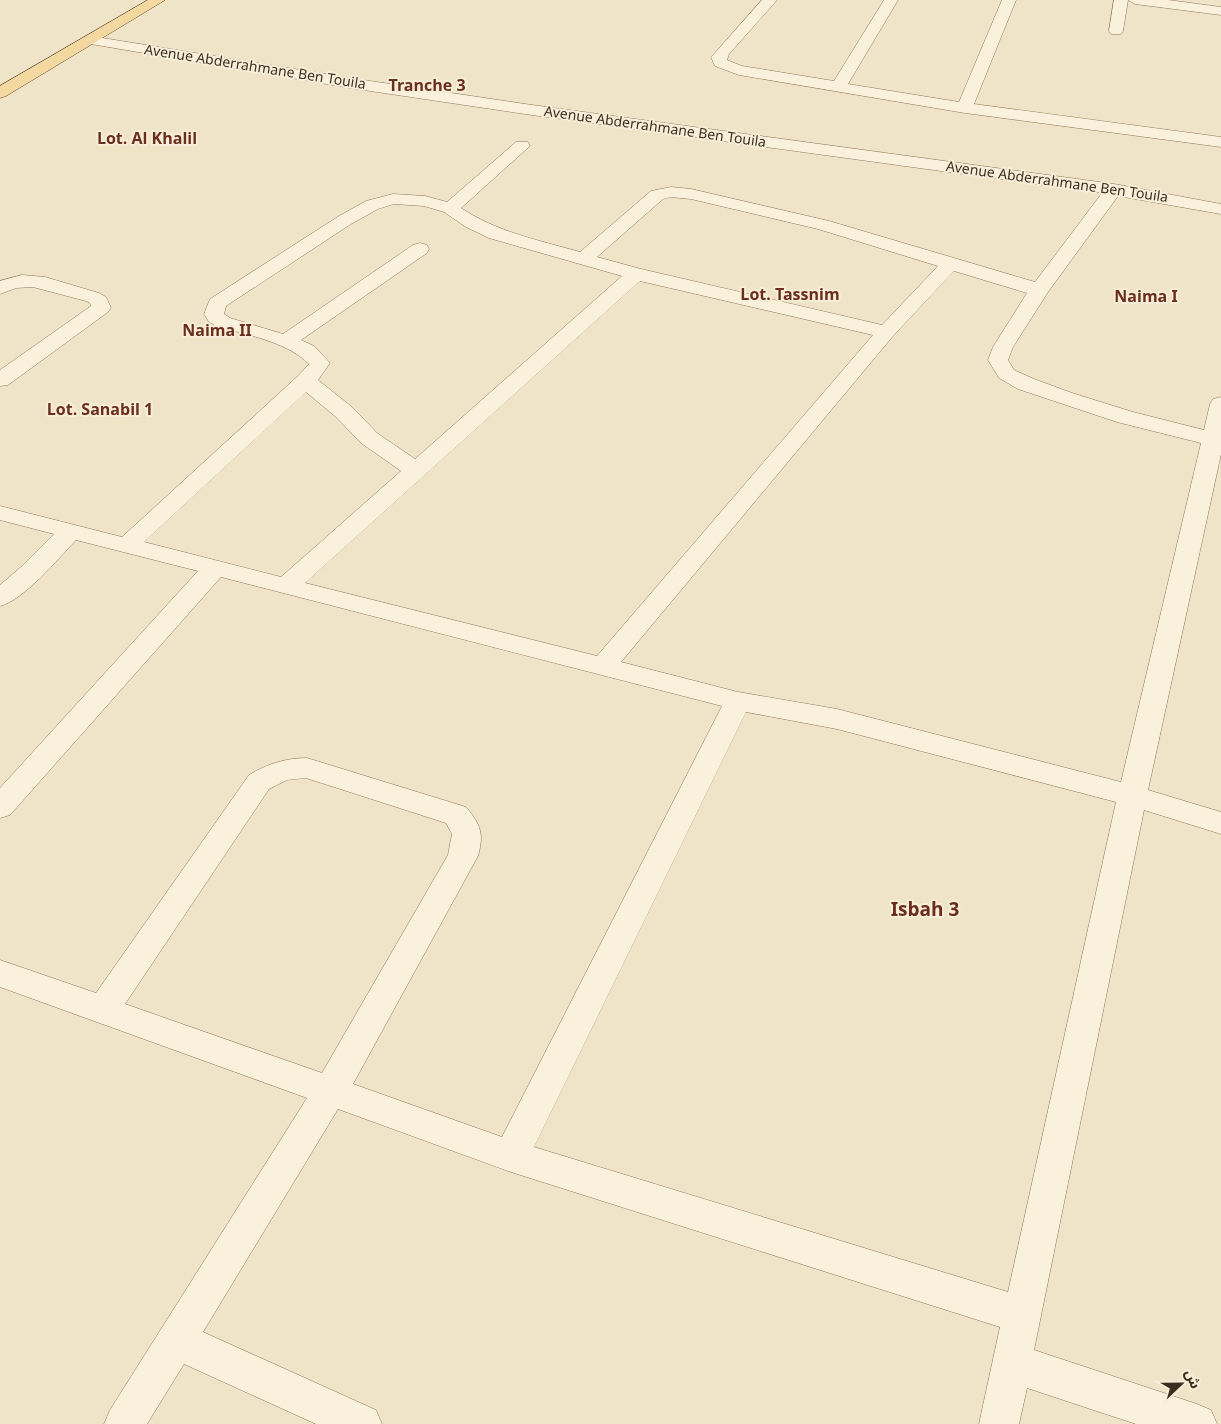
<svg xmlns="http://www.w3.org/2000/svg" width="1221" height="1424" font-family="Georgia,'Noto Sans Arabic',serif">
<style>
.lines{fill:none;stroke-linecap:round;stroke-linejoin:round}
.minor-casing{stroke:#8d765c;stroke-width:1}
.major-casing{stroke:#5b4430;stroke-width:1}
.minor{fill:#faf1dc;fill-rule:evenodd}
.major{fill:#f3d9a0;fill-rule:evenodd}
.labels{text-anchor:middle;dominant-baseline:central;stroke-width:4;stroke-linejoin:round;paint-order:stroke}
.far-street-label{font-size:14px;fill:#3d2e20;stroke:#f7eed8}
.far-quarter-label{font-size:16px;font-weight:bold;fill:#6b2e1e;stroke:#f7eed8}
.quarter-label{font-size:19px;font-weight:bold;fill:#6b2e1e;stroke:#f7eed8}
</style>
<rect width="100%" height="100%" fill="#f0e4c8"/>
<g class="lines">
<g class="minor-casing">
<path id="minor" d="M 762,0 L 777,0 L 729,54 L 727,60 L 742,66 L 834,81 L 884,0 L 898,0 L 848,84 L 959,102 L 1002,0 L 1016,0 L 974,104 L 1221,137 L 1221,147 L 965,113 L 739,75 L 715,66 L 711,57 L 714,54 Z
M 1114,0 L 1168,0 L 1221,7 L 1221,15 L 1135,4 L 1128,0 L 1123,31 L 1121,34 L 1111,34 L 1109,31 Z
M 90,36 L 350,78 L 532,105 L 1114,184 L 1221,204 L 1221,214 L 1118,196 L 1048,292 L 1013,347 L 1008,360 L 1014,370 L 1034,379 L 1072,393 L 1133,412 L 1204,430 L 1210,404 L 1213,399 L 1221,397 L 1221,454 L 1148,790 L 1221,812 L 1221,834 L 1144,810 L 1034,1350 L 1197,1404 L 1211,1410 L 1217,1424 L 1136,1424 L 1027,1388 L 1019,1424 L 979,1424 L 1000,1327 L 511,1172 L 338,1109 L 203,1332 L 376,1410 L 382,1424 L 316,1424 L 184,1364 L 147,1424 L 104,1424 L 110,1410 L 307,1098 L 0,987 L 0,960 L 96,993 L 249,775 C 267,764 286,758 307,758 L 466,807 C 481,825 484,834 478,856 L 353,1084 L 502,1137 L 722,706 L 221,577 L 10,815 L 0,818 L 0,788 L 198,571 L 76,540 C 58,559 24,600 0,606 L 0,585 L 21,567 L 54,534 L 0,520 L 0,506 L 122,537 L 298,376 L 309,364 C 286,341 246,335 216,326 L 209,322 L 204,314 L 210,299 L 339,216 L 366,201 L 393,194 L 425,196 L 447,202 L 516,142 L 528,142 L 530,146 L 461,208 C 497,232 538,240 580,252 L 651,191 L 671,187 L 691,189 L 829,221 L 1035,282 L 1102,193 L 532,115 L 350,88 L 85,43 L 83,40 L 85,37 ZM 671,197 L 691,199 L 818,229 L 938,266 L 882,325 L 641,269 L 597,257 L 663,199 ZM 394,204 L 424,206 L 444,212 L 466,227 L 489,238 L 622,276 L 415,459 L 377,433 L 352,407 L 318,380 L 330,363 L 314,346 L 301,340 L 427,253 L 429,249 L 427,245 L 420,243 L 413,245 L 283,334 L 230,318 L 224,314 L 226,306 L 351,224 L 378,209 ZM 954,271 L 1027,293 L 993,347 L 988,360 L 999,378 L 1018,389 L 1117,422 L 1201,443 L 1121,782 L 837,709 L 738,692 L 621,662 L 893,336 ZM 640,281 L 873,335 L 597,656 L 305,583 ZM 306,392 L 336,417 L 361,443 L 401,471 L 281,577 L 144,542 ZM 746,712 L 837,729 L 1116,802 L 1008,1292 L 534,1147 ZM 306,778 L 446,823 L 452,834 L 448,855 L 322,1073 L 125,1004 L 269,789 L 287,780 Z
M 22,275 L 45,277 L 99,293 L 106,297 L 111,308 L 108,312 L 8,385 L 0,386 L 0,370 L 91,306 L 90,303 L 86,301 L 33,287 L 16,288 L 0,294 L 0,281 Z"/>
</g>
<g class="major-casing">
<path id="major" d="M 148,0 L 165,0 L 6,96 L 0,98 L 0,86 Z"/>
</g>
<use href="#minor" class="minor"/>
<use href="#major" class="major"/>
</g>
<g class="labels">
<g class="far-street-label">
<text transform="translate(255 67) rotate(9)">Avenue Abderrahmane Ben Touila</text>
<text transform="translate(655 127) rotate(8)">Avenue Abderrahmane Ben Touila</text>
<text transform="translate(1057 182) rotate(8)">Avenue Abderrahmane Ben Touila</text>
</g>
<g class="far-quarter-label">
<text x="427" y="86">Tranche 3</text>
<text x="147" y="139">Lot. Al Khalil</text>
<text x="790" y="295">Lot. Tassnim</text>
<text x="1146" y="297">Naima I</text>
<text x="217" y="331">Naima II</text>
<text x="100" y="410">Lot. Sanabil 1</text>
</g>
<g class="quarter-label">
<text x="925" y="910">Isbah 3</text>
</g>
</g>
<g transform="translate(1181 1384) rotate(68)" stroke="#f7eed8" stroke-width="4" paint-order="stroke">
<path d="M0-4L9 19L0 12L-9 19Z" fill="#3d2e20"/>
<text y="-8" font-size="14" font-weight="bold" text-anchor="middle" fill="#3d2e20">ش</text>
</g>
</svg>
